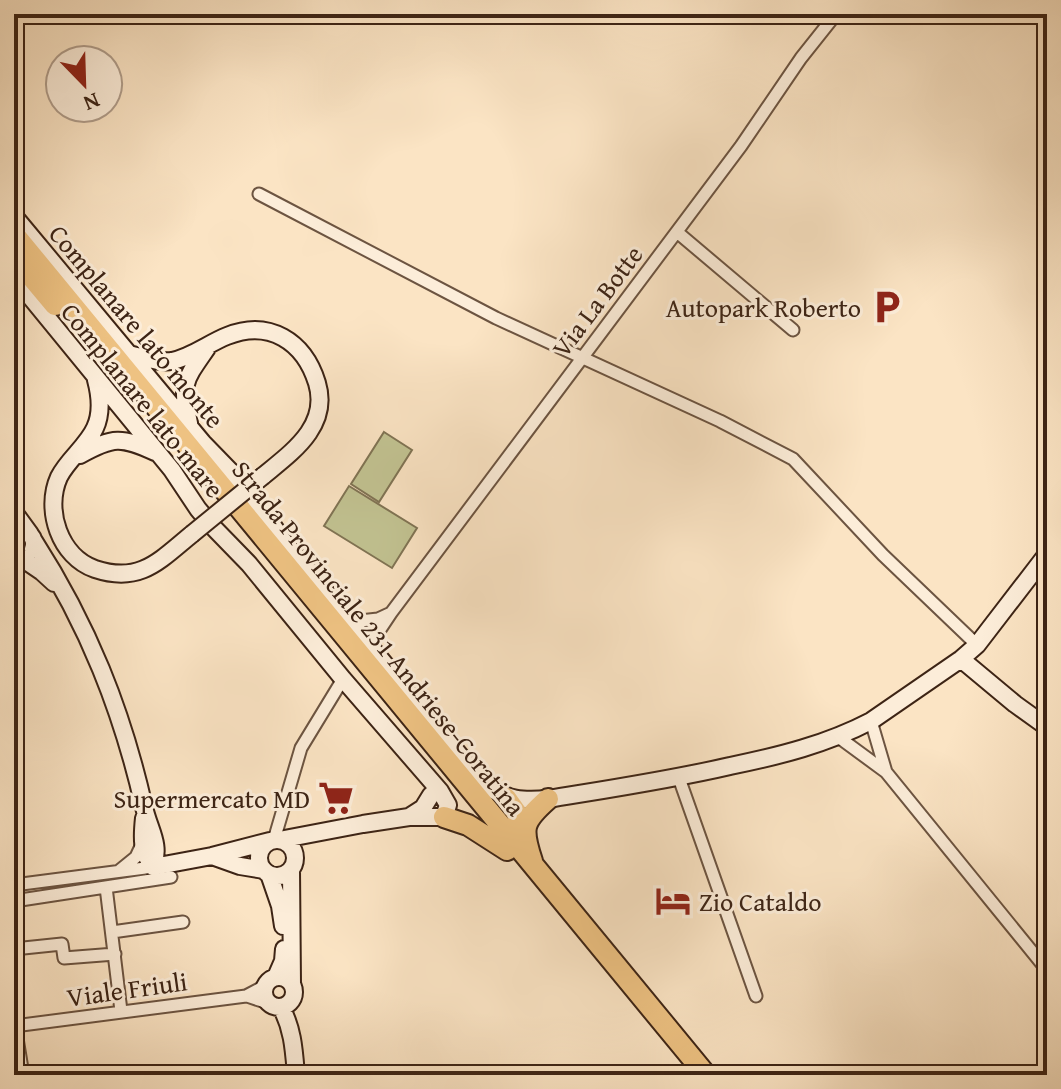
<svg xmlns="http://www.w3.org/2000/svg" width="1061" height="1089" font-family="'Gentium Book Plus',serif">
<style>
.green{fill:#c2c392;stroke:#807454;stroke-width:2}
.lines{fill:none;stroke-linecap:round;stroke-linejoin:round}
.street-casing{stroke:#6c5441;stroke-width:15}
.secondary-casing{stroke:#3d2415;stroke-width:20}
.highway-casing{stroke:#3d2415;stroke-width:24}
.street{stroke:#fcedd9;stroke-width:11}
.secondary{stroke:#fcedd9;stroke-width:16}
.highway{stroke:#eec282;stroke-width:20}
.secondary-bridge-casing{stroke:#3d2415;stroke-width:20;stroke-linecap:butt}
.secondary-bridge{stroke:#fcedd9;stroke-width:16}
.labels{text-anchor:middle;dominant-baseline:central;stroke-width:6;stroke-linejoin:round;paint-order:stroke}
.street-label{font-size:26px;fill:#3d2415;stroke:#fcedd9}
.poi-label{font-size:26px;fill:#3d2415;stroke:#fcedd9;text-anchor:end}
</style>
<rect width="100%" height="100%" fill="#fbe4c4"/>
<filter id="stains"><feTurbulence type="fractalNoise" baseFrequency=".0025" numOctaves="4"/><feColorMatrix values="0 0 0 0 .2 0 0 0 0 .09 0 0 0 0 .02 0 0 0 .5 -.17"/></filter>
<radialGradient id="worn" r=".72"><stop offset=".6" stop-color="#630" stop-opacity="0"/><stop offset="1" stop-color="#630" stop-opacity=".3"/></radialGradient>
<path class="green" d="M 384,432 L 412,450 L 379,502 L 351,484 Z
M 349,486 L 417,528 L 392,568 L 324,526 Z"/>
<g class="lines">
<g class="street-casing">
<path id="street" d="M 259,194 L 496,318 L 720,421 L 793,459 L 883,555 L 977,645
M 677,232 L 793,330
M 351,622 L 378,619 L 391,613
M 369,646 L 391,613 L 741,146 L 801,58 L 836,14
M 871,721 L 886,772
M 837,736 L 886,772 L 1047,970
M 679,778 L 756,996
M 274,840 L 301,748 L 343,679
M 120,870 L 136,857 L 143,842
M 14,885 L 153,867
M 106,887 L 121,1011
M 14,901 L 171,877
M 112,932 L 183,922
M 14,949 L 62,944 L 64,958 L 115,954
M 247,996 L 268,1003
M 14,1026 L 246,996 L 265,986
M 15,1026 L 23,1075"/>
</g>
<g class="secondary-casing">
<path id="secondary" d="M 14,216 L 203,443 L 237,478 L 254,498 L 282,539 L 485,786 C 510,800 520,801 548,799 C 609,789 670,780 730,766 C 779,756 827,744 871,721 L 961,659 L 977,645 L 1047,554
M 14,277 L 172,470 L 198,509 L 214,528 L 249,564 L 343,679 L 440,791 L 448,805 L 444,817
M 129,354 C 143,357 158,363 172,361 C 192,357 209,343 227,336 C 269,319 304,341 317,383 C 330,426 292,452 263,476
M 96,380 C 100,395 102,413 95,428 C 87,446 68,459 59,477 C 44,510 60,557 95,569 C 140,584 159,561 192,534
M 189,423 C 180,383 185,380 207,348
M 80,455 C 114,436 121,437 155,452
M 14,512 L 30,534
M 14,531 L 14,534 L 23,531 C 32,533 36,541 33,549
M 34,541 C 88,625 122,710 144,807 C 149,830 161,843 153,867
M 17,555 L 42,572 L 54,583
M 961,659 L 1015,704 L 1047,727
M 409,817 L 423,808 L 431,795
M 144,818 C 142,837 141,851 153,867
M 279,840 L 363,824 L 409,817 L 444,817
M259 858a18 18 0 1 1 36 0a18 18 0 1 1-36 0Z
M 212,856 L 240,866 L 264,870
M 153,867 L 212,856 L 270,841
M 291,870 L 292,984
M 269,874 L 280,906 L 283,926
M264 992a15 15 0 1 1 30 0a15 15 0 1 1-30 0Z
M 276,977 L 283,961 L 284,949
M 281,1007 C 293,1029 294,1051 296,1075"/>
</g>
<g class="highway-casing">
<path id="highway" d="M 14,234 L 706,1075
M 14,256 L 55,305
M 506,798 L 516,812 L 525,829
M 444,817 L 468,825 L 507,850
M 532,861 C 521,828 522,822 548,799"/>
</g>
<use href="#street" class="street"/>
<use href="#secondary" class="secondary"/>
<use href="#highway" class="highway"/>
<g class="secondary-bridge-casing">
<path id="secondary-bridge" d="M 192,534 L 263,476"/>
</g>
<use href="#secondary-bridge" class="secondary-bridge"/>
</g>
<defs>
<g id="parking-bare" transform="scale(2.76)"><path d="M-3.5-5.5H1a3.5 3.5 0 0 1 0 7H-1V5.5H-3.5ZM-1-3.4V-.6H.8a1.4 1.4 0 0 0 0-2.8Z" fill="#8f2418" stroke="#fcedd9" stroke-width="2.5" paint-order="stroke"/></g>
<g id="supermarket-bare" transform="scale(2.76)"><path d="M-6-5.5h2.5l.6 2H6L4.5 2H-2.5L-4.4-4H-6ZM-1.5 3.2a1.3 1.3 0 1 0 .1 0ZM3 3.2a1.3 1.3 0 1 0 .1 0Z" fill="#8f2418" stroke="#fcedd9" stroke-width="2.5" paint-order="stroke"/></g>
<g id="hotel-bare" transform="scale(2.76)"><path d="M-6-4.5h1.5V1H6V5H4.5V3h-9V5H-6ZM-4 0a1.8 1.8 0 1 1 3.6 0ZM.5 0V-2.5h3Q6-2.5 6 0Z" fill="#8f2418" stroke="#fcedd9" stroke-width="2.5" paint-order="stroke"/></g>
</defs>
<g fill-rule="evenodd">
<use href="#parking-bare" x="887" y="307"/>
<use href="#supermarket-bare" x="336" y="798"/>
<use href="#hotel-bare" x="673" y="901"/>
</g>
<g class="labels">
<g class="street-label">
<text transform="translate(597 301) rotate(-53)">Via La Botte</text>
<text transform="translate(137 326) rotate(50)">Complanare lato monte</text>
<text transform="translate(143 400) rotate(51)">Complanare lato mare</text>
<text transform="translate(379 638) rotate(51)">Strada Provinciale 231 Andriese-Coratina</text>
<text transform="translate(127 989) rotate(-8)">Viale Friuli</text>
</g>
<g class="poi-label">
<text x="861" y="307">Autopark Roberto</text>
<text x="310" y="798">Supermercato MD</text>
<text x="699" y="901" text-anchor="start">Zio Cataldo</text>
</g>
</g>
<rect width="1061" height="1089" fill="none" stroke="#fbe4c4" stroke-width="48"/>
<rect x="16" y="16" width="1029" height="1057" fill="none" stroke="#3d2415" stroke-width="4"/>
<rect x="24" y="24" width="1013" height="1041" fill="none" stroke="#3d2415" stroke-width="2"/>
<g transform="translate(84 84) rotate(157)"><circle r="38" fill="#fcedd9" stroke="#b09d8b" stroke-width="2"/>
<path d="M0-6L14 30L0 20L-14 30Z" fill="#8f2418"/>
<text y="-12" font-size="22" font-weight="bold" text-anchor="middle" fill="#3d2415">N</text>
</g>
<rect width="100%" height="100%" filter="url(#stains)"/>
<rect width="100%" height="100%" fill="url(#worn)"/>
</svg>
